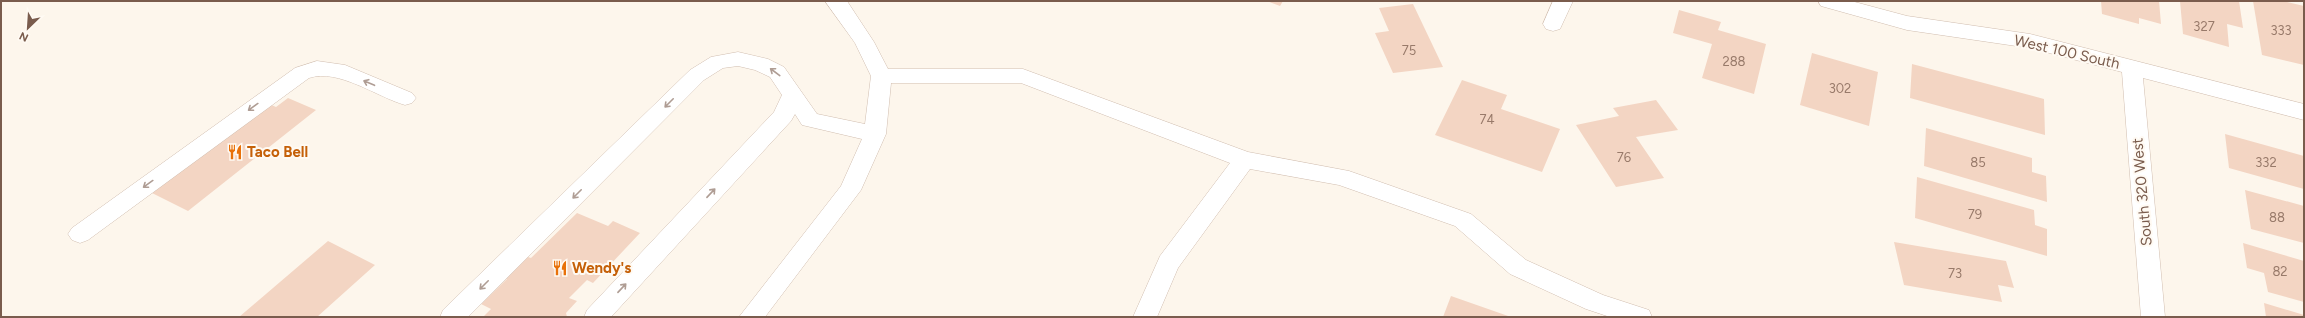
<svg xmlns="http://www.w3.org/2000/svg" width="2305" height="318" font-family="Figtree,sans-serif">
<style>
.building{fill:#f3d5c3}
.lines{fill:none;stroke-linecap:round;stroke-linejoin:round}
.minor-casing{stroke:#d1beb0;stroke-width:1}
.minor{fill:#fff;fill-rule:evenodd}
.oneway{stroke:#af9d94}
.labels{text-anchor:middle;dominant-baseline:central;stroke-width:4;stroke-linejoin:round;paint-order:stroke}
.number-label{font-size:13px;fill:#987a6a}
.street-label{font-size:15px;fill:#7a5c4d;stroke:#fffaf3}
.food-label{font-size:15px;font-weight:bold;fill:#c56008;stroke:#fffaf3;text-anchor:start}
</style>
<rect width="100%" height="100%" fill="#fdf6ec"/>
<path class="building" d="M 1267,1 L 1283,1 L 1280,6 Z
M 2101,1 L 2159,1 L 2161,24 L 2139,18 L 2139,24 L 2102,14 Z
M 2180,1 L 2239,1 L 2243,28 L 2227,24 L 2229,47 L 2183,34 Z
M 2253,1 L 2283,1 L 2304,6 L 2304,65 L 2262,55 Z
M 1413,4 L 1443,67 L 1393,73 L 1375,33 L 1389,31 L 1379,8 Z
M 1679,10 L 1721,22 L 1718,30 L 1766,44 L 1754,94 L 1702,78 L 1712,44 L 1673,33 Z
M 1812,53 L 1878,72 L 1869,126 L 1800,105 Z
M 1912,64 L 2044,99 L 2045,135 L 1910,98 Z
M 1462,80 L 1507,95 L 1501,109 L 1560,129 L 1542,172 L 1435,135 Z
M 288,98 L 316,110 L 188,211 L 152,193 L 269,104 L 276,107 Z
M 1656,100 L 1678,130 L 1636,137 L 1664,178 L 1616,187 L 1576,125 L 1619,116 L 1613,108 Z
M 1926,128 L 2032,158 L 2032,172 L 2046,176 L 2047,202 L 1924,166 Z
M 2225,134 L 2304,156 L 2304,189 L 2229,168 Z
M 1917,177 L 2034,210 L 2035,225 L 2047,229 L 2047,256 L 1915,218 Z
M 2245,190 L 2304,206 L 2304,243 L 2251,229 Z
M 577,213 L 608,226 L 613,221 L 640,233 L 593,283 L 587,280 L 569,298 L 577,301 L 566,313 L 567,317 L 483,317 L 491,309 L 481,304 L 507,279 L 502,277 L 525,256 L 531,258 Z
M 328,241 L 375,265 L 317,317 L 239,317 Z
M 1894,242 L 2006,261 L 2014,288 L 1998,285 L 2002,302 L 1904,285 Z
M 2243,243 L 2304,261 L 2304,302 L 2268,292 L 2264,273 L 2247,268 Z
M 1451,296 L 1511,317 L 1443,317 Z
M 2264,303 L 2304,315 L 2304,317 L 2266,317 Z"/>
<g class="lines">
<g class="minor-casing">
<path id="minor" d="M 825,1 L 847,1 L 874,42 L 888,69 L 1023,69 L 1248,152 L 1349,171 L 1471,214 L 1526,260 L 1603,295 L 1649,310 L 1652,317 L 1610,317 L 1586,309 L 1510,274 L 1455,226 L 1339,185 L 1250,169 L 1178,268 L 1157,317 L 1133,317 L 1160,256 L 1230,163 L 1021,83 L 891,83 L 886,134 L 861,190 L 765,317 L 739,317 L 841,186 L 862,139 L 802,125 L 795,114 L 791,121 L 611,317 L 584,317 L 587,310 L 774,112 L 782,95 L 770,77 L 755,70 L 738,66 L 723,68 L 704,80 L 468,317 L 440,317 L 443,310 L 690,70 L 711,57 L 738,52 L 768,59 L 784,67 L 817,114 L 865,124 L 871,76 L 855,43 Z
M 1553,1 L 1573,1 L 1560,29 L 1553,31 L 1546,29 L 1543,24 Z
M 1818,1 L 1851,1 L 1907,16 L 2030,34 L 2304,104 L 2304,120 L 2143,78 L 2165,317 L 2141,317 L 2122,72 L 2030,48 L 1907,30 L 1821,6 Z
M 317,61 L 345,65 L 412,93 L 416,98 L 412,103 L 405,105 C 377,97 338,68 309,78 L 88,240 L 80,243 L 72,240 L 68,234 L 72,228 L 295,68 Z"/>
</g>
<use href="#minor" class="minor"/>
</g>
<defs><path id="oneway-shaft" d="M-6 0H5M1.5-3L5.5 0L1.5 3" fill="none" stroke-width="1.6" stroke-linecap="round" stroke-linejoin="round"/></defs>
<g class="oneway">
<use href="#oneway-shaft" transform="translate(775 72) rotate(-143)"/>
<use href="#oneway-shaft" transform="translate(369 83) rotate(-157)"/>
<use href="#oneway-shaft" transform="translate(669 103) rotate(135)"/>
<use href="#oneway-shaft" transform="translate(253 107) rotate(144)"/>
<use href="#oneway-shaft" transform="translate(148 184) rotate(144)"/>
<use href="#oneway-shaft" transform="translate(711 193) rotate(-47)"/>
<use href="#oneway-shaft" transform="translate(577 194) rotate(135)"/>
<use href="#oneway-shaft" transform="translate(484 285) rotate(135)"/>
<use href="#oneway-shaft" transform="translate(622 288) rotate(-47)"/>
</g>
<defs>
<g id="restaurant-bare" transform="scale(1.2)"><path d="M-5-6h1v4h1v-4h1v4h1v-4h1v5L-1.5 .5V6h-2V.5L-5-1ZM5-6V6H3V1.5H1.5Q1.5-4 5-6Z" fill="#e8710a" stroke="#fffaf3" stroke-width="2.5" paint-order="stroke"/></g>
</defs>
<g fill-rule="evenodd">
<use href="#restaurant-bare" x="235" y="152"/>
<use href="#restaurant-bare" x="560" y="268"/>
</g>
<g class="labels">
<g class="number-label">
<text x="2204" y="26">327</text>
<text x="2281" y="30">333</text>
<text x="1409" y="50">75</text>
<text x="1734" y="61">288</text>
<text x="1840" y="88">302</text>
<text x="1487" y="119">74</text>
<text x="1624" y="157">76</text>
<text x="1978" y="162">85</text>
<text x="2266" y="162">332</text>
<text x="1975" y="214">79</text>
<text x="2277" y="217">88</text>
<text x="2280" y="271">82</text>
<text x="1955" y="273">73</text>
</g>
<g class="street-label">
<text transform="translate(2067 52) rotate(13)">West 100 South</text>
<text transform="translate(2142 192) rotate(-95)">South 320 West</text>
</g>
<g class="food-label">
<text x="247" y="152">Taco Bell</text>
<text x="572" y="268">Wendy's</text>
</g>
</g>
<rect width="2305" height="318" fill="none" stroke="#7a5c4d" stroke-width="4"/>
<g transform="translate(28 28) rotate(205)" stroke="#fffaf3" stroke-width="3" paint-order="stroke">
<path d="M0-3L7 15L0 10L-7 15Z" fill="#7a5c4d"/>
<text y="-6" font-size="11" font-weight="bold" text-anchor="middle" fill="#7a5c4d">N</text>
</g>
</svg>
